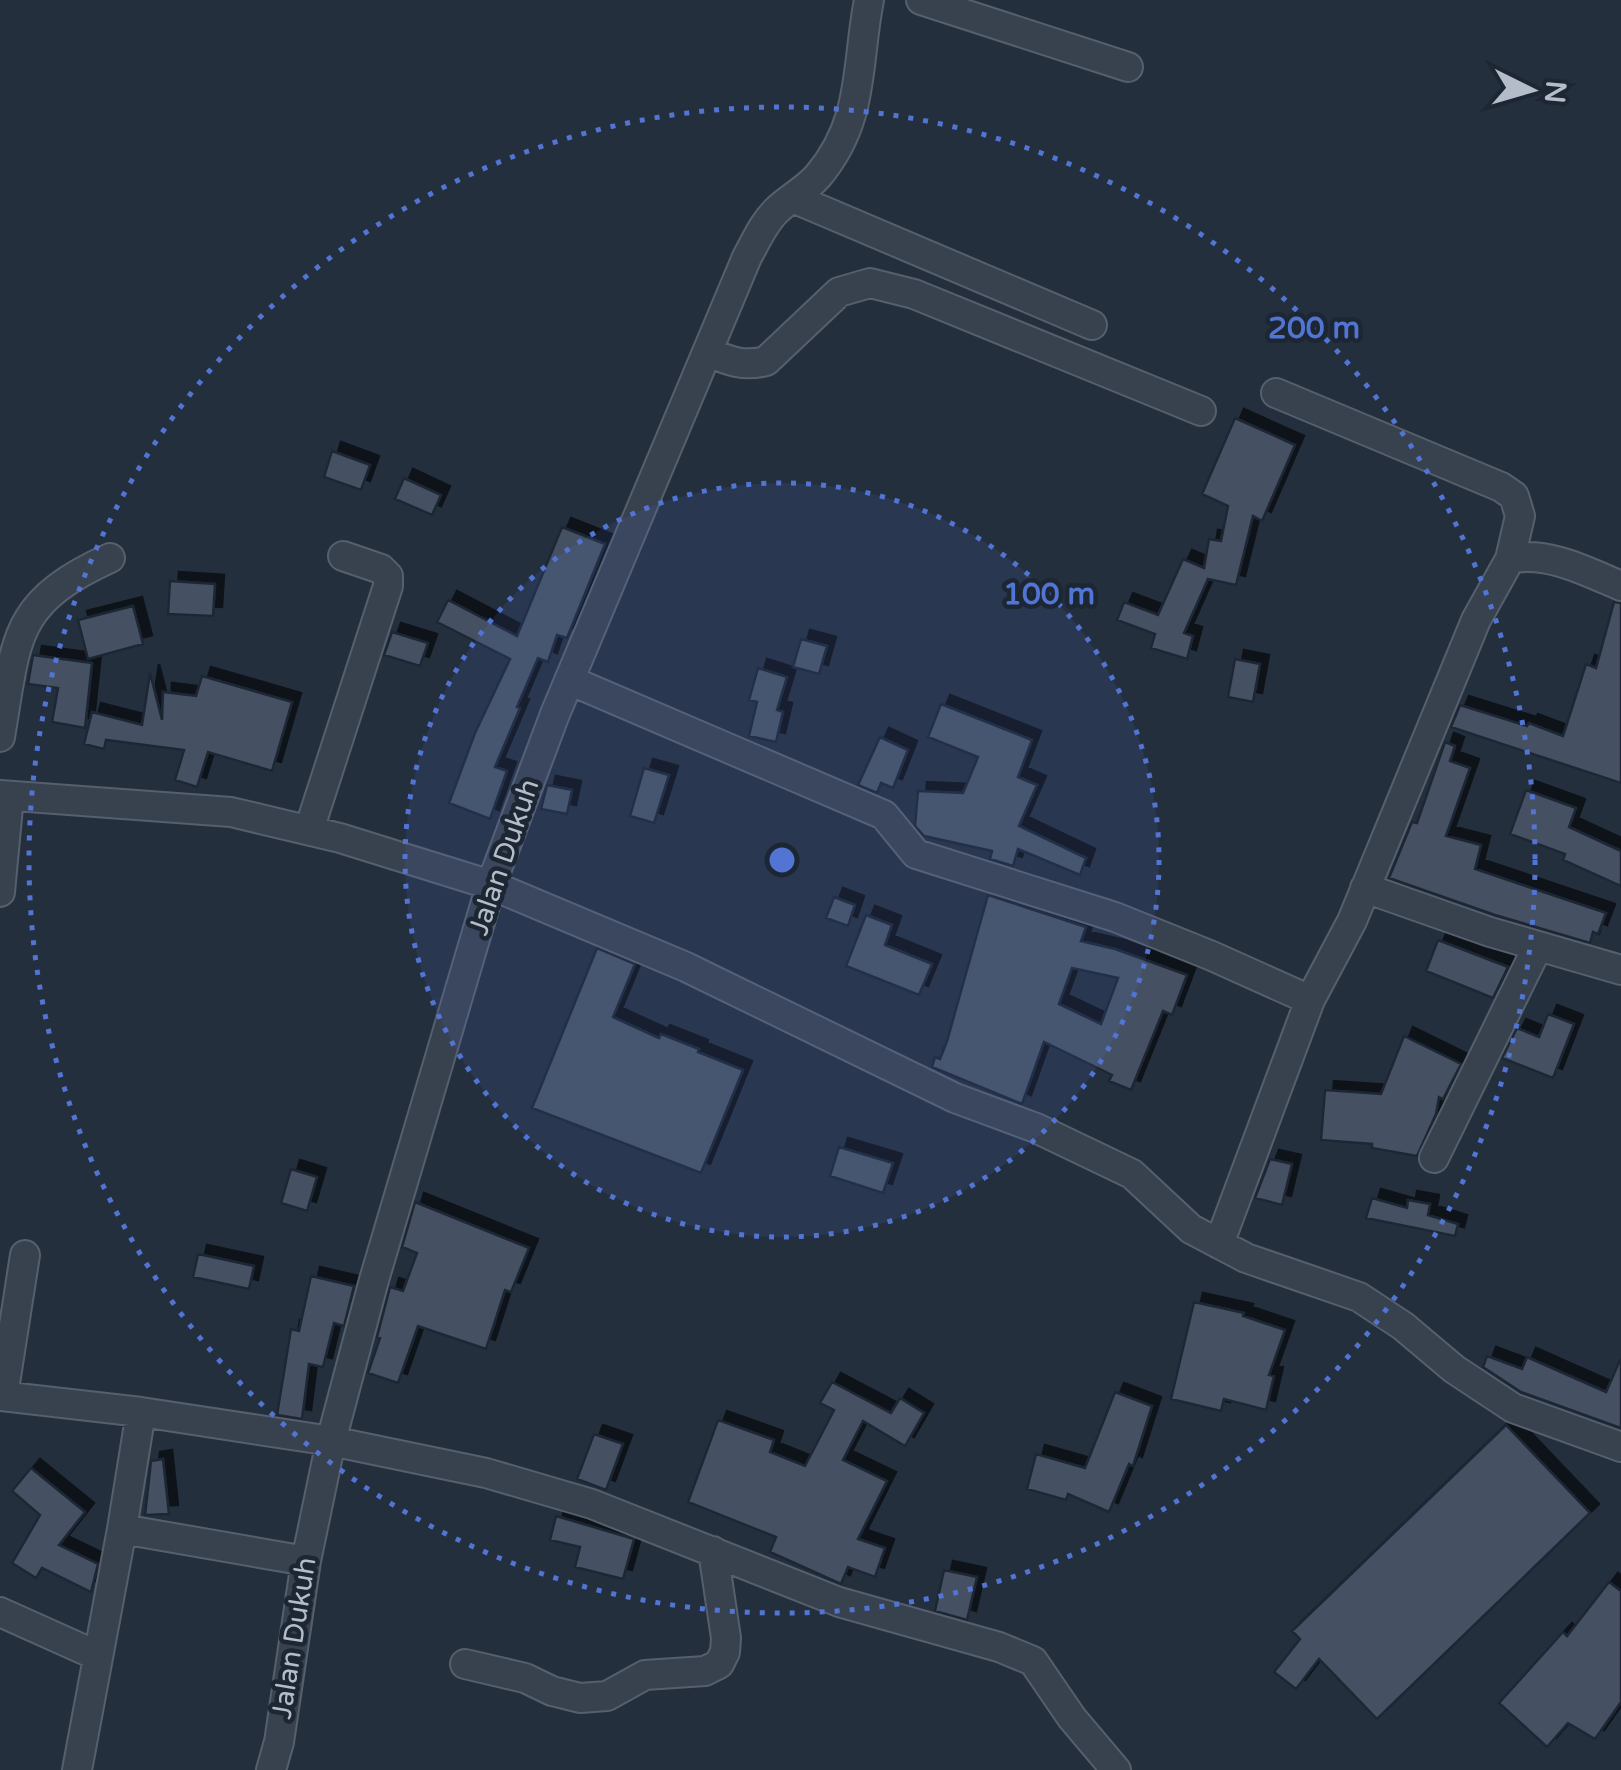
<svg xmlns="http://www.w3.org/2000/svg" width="1621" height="1770" font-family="'Varela Round',sans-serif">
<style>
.building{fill:#455162;stroke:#1f2835;stroke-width:2.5;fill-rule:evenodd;filter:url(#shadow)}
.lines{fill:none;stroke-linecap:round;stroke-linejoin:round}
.minor-casing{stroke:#565f6c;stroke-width:32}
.minor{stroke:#38414e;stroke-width:28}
.ring{fill:none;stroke:#5274d3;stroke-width:5;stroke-dasharray:5 10}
.labels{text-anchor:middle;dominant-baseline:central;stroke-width:9;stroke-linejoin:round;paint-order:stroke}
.street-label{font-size:28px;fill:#b4bcc9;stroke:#1d2633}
.centre{fill:#5274d3;stroke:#1d2633;stroke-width:5}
.ring-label{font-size:30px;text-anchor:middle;font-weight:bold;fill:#5274d3;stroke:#1d2633;stroke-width:9;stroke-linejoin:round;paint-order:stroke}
</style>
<defs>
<filter id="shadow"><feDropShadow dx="9" dy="-9" stdDeviation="0" flood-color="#0009"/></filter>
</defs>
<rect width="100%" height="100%" fill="#242f3e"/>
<path class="building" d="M 1235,418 L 1295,445 L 1262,521 L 1253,516 L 1236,585 L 1208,579 L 1184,633 L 1193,636 L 1187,659 L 1151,648 L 1155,634 L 1117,620 L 1124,602 L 1158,615 L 1183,559 L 1204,568 L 1209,539 L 1221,541 L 1228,506 L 1202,494 Z
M 332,451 L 370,465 L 361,490 L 324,477 Z
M 404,478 L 441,495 L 432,515 L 395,499 Z
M 562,527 L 605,544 L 567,638 L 557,635 L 548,662 L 538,658 L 517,707 L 520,708 L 495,767 L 507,771 L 490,819 L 449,803 L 475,733 L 510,659 L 437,622 L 448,600 L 517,636 Z
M 170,581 L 215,584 L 213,616 L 168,614 Z
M 1614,602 L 1621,603 L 1621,783 L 1451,727 L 1460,705 L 1527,726 L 1529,723 L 1563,736 L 1586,664 L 1596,668 Z
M 133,606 L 143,644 L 88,659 L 78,620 Z
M 392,632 L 428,643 L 420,666 L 384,655 Z
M 801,639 L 827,646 L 819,674 L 793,667 Z
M 33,655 L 92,663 L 85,728 L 52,722 L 58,688 L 28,684 Z
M 1235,659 L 1260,664 L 1253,702 L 1228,697 Z
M 758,668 L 787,677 L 777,710 L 783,712 L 776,742 L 749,736 L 757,702 L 749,700 Z
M 150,673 L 162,720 L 163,692 L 196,696 L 202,676 L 292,702 L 272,771 L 208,752 L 197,787 L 175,780 L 184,750 L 106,740 L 104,749 L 84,744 L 92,712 L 142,725 Z
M 941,704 L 1032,740 L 1018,777 L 1037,785 L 1019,826 L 1086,858 L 1080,875 L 1018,849 L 1013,866 L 990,859 L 992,851 L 924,836 L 915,826 L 918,791 L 963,793 L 978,757 L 928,737 Z
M 880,737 L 908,750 L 893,788 L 881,783 L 877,793 L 858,785 Z
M 1445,742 L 1455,746 L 1450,761 L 1470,768 L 1446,836 L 1481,845 L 1475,869 L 1606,913 L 1598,934 L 1593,932 L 1590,943 L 1495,915 L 1389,878 L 1412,822 L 1417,823 Z
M 644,768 L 669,775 L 654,823 L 630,816 Z
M 547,785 L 572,790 L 567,814 L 541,809 Z
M 1526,790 L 1576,808 L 1569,827 L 1621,851 L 1621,886 L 1563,860 L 1565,854 L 1510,834 Z
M 988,895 L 1086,927 L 1081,941 L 1115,949 L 1187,975 L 1172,1015 L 1163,1011 L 1131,1090 L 1109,1081 L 1112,1075 L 1044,1042 L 1022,1104 L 932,1067 L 935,1057 L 940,1059 L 947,1041 ZM 1072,968 L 1118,978 L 1101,1024 L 1059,1004 Z
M 834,897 L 855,905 L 848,926 L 826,918 Z
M 866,915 L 892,925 L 885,945 L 932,964 L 919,995 L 846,966 Z
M 1438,940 L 1508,967 L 1493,998 L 1426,971 Z
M 597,948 L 635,964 L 613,1017 L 659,1038 L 661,1034 L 699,1049 L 698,1052 L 743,1070 L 701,1173 L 532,1108 Z
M 1548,1014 L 1574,1024 L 1553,1078 L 1502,1058 L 1517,1028 L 1539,1037 Z
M 1404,1036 L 1461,1064 L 1443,1099 L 1439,1097 L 1436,1114 L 1417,1156 L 1372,1148 L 1372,1144 L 1321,1140 L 1325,1090 L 1381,1094 Z
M 839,1147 L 893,1163 L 883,1193 L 830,1176 Z
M 1270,1159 L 1292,1164 L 1282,1205 L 1255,1198 Z
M 291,1169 L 317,1177 L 307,1211 L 281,1203 Z
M 1372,1198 L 1407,1208 L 1408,1200 L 1430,1204 L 1428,1215 L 1458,1224 L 1455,1236 L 1366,1218 Z
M 415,1202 L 529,1248 L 511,1292 L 505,1290 L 486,1349 L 418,1326 L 398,1383 L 368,1373 L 380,1338 L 377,1337 L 390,1287 L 403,1291 L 417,1253 L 402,1247 Z
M 198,1254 L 254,1266 L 249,1289 L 193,1277 Z
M 311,1276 L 354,1286 L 344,1326 L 334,1323 L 323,1367 L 309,1364 L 302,1419 L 277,1415 L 291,1329 L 299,1331 Z
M 1194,1302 L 1244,1313 L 1243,1316 L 1285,1330 L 1269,1375 L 1274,1376 L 1266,1410 L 1224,1399 L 1221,1411 L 1171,1399 Z
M 1487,1356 L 1522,1369 L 1527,1357 L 1606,1392 L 1621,1358 L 1621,1428 L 1521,1392 L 1483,1367 Z
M 832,1382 L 891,1413 L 900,1398 L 924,1413 L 905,1446 L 863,1421 L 843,1460 L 887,1481 L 858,1539 L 885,1548 L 875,1577 L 848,1567 L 841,1584 L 770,1552 L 776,1537 L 688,1502 L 718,1420 L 774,1440 L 770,1452 L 805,1466 L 834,1410 L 820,1403 Z
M 1115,1392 L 1152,1406 L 1133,1466 L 1129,1464 L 1109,1512 L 1068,1494 L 1066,1500 L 1027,1489 L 1036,1454 L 1085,1468 Z
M 1506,1425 L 1590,1513 L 1377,1719 L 1319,1659 L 1296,1689 L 1274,1672 L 1300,1639 L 1292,1631 Z
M 594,1434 L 623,1444 L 606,1490 L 577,1479 Z
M 163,1459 L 169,1514 L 145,1515 L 151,1461 Z
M 31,1468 L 85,1512 L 59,1545 L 98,1564 L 91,1592 L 42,1568 L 36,1578 L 12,1563 L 40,1515 L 12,1491 Z
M 556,1516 L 634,1539 L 623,1579 L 575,1567 L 580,1547 L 550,1540 Z
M 944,1570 L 977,1577 L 967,1620 L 935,1611 Z
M 1609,1582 L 1621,1591 L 1621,1702 L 1595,1739 L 1568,1723 L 1547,1747 L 1499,1703 L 1563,1632 L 1567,1636 Z"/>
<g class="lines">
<g class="minor-casing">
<path id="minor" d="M 921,0 L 1128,67
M 793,198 L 1092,325
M 708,352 C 729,361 744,367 766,361 L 839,292 L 870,283 L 914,294 L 1201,411
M 1510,559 C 1546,550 1588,572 1621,586
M 569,680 L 884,815 L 916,854 L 1115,917 L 1212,956 L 1310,1000
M 0,737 C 17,639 11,603 110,558
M 0,795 L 231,812 L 340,838 L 491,885 L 686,967 L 955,1098 L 1036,1128 L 1132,1174 L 1191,1229 L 1246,1258 L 1359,1297 L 1403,1326 L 1454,1369 L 1513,1408 L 1621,1447
M 309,830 L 388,586 L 388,576 L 381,569 L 343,556
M 1365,888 L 1490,932 L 1621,970
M 0,892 L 9,796
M 1434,1158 L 1538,946
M 1219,1244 L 1310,1000 L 1352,921 L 1476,620 L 1510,559 L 1520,516 L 1514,496 L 1501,487 L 1276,393
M 0,1396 L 141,1412 L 331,1441 L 486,1473 L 592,1504 L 839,1602 L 999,1647 L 1033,1661 L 1072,1718 L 1116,1770
M 3,1396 L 25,1255
M 122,1529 L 141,1412
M 0,1612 L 98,1656
M 465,1664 L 525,1678 L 552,1691 L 580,1698 L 607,1696 L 645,1675 L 705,1671 L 719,1664 L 725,1652 L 726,1638 L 713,1551
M 77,1770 L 122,1529 L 306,1561
M 271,1770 L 279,1742 L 306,1561 L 331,1441 L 374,1280 L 491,885 L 555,714 L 747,257 C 756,241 763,224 776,211 C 789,198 806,190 818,176 C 865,120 856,66 869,0"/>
</g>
<use href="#minor" class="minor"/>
</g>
<circle cx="782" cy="860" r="377" fill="#5274d3" fill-opacity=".12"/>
<g class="ring">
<circle cx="782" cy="860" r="377"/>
<circle cx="782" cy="860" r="753"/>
</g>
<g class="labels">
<g class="street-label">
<text transform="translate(504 857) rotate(-71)">Jalan Dukuh</text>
<text transform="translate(294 1638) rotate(-81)">Jalan Dukuh</text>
</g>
</g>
<circle cx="782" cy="860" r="15" class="centre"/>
<g class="ring-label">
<text x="1314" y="338">200 m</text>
<text x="1049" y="604">100 m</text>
</g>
<g transform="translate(1531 90) rotate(95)" stroke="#1d2633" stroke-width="8" paint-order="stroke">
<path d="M0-8L18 38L0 25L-18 38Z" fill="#b4bcc9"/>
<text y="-15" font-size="28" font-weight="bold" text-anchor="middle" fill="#b4bcc9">N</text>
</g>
</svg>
